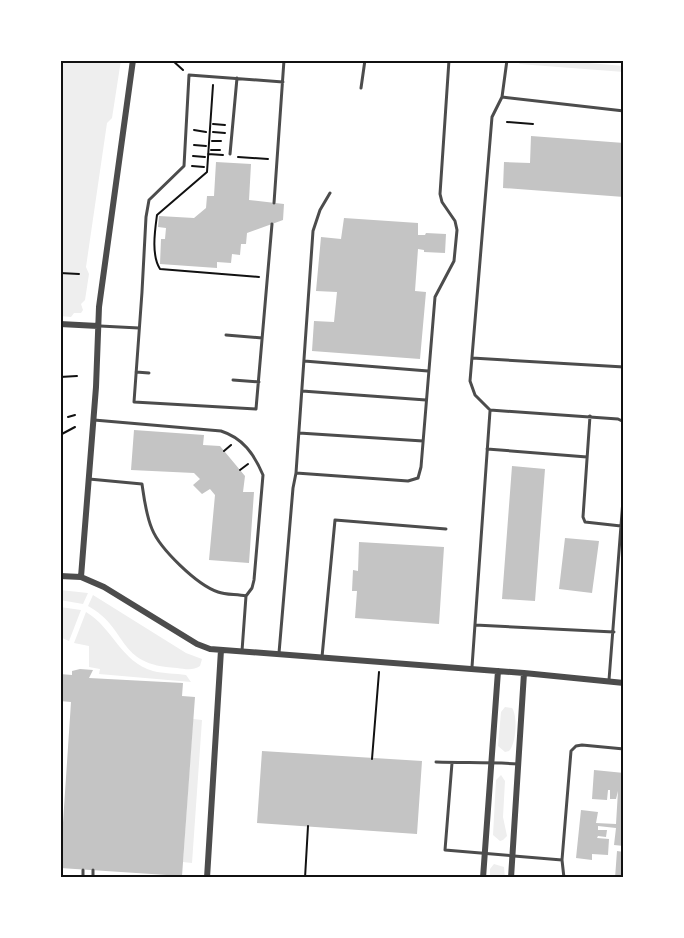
<svg xmlns="http://www.w3.org/2000/svg" width="684" height="938" font-family="Ubuntu,sans-serif">
<style>
.green{fill:#eee}
.building{fill:#c4c4c4}
.lines{fill:none;stroke-linecap:round;stroke-linejoin:round}
.path{stroke:#111;stroke-width:2}
.service{stroke:#4c4c4c;stroke-width:3}
.minor{stroke:#4c4c4c;stroke-width:6}
.neatline{fill:none;stroke:#111;stroke-width:2}
</style>
<rect width="100%" height="100%" fill="#fff"/>
<path class="green" d="M 60,60 L 121,60 L 112,118 L 107,123 L 86,267 L 89,274 L 85,300 L 81,304 L 83,310 L 81,313 L 74,313 L 71,317 L 60,316 Z
M 523,60 L 552,60 L 624,66 L 624,72 L 519,64 Z
M 60,590 L 88,593 L 83,604 L 60,600 Z
M 93,595 L 186,653 L 202,659 L 200,666 C 193,671 185,669 177,668 C 115,665 130,629 88,606 Z
M 60,607 L 81,610 L 69,641 L 60,637 Z
M 86,612 C 113,628 121,662 153,671 C 164,674 175,673 186,675 L 191,682 L 99,674 L 100,669 L 89,667 L 89,646 L 74,643 Z
M 505,707 L 512,708 C 518,716 516,744 509,751 L 505,752 L 498,746 L 501,712 Z
M 193,719 L 202,720 L 192,863 L 183,862 Z
M 501,775 L 505,781 L 503,817 L 507,836 L 503,840 L 500,841 L 493,835 L 496,780 Z
M 494,864 L 504,867 L 505,878 L 490,878 L 490,869 Z"/>
<path class="building" d="M 531,136 L 624,143 L 624,197 L 503,188 L 504,162 L 530,163 Z
M 216,162 L 251,164 L 249,200 L 284,204 L 283,220 L 247,233 L 246,244 L 241,244 L 240,255 L 232,254 L 231,263 L 217,262 L 217,268 L 160,264 L 161,239 L 165,239 L 166,228 L 158,227 L 159,216 L 194,218 L 206,208 L 207,196 L 214,196 Z
M 344,218 L 418,223 L 418,235 L 425,235 L 426,233 L 446,234 L 445,253 L 424,252 L 424,250 L 418,249 L 415,291 L 426,292 L 420,359 L 312,351 L 314,321 L 334,322 L 337,292 L 316,291 L 321,237 L 341,239 Z
M 134,430 L 204,435 L 203,445 L 220,446 L 245,476 L 243,492 L 254,492 L 249,563 L 209,560 L 215,495 L 210,489 L 202,494 L 193,485 L 200,479 L 194,473 L 131,470 Z
M 512,466 L 545,469 L 535,601 L 502,599 Z
M 565,538 L 599,541 L 592,593 L 559,589 Z
M 359,542 L 444,547 L 439,624 L 355,618 L 357,591 L 352,591 L 353,570 L 358,571 Z
M 80,669 L 93,670 L 89,678 L 183,683 L 182,696 L 195,697 L 182,876 L 60,868 L 71,702 L 60,701 L 60,674 L 72,675 L 72,671 Z
M 262,751 L 422,761 L 417,834 L 257,823 Z
M 594,770 L 624,773 L 624,846 L 614,845 L 616,828 L 598,826 L 598,830 L 607,830 L 606,837 L 598,836 L 597,838 L 609,839 L 608,855 L 592,854 L 592,860 L 576,858 L 581,810 L 598,812 L 596,823 L 616,824 L 618,791 L 616,799 L 610,799 L 610,790 L 608,790 L 607,800 L 592,799 Z
M 617,851 L 624,852 L 624,878 L 615,878 Z"/>
<g class="lines">
<path class="path" d="M 172,60 L 183,70
M 213,85 L 207,172 L 157,215 C 155,230 151,255 160,269 L 259,277
M 507,122 L 533,124
M 213,124 L 225,125
M 194,130 L 206,132
M 213,132 L 225,133
M 212,141 L 221,141
M 194,145 L 206,146
M 211,150 L 220,150
M 208,154 L 223,155
M 193,156 L 205,157
M 238,157 L 268,159
M 192,166 L 204,167
M 60,273 L 79,274
M 60,377 L 77,376
M 68,417 L 75,415
M 60,440 L 60,435 L 75,427
M 224,451 L 231,445
M 240,470 L 248,464
M 372,759 L 379,672
M 226,876 L 232,878
M 305,878 L 308,826"/>
<path class="service" d="M 507,60 L 502,97 L 492,117 L 470,381 L 475,395 L 490,410 L 618,419 L 624,422
M 361,88 L 365,60
M 502,97 L 624,111
M 230,154 L 237,78
M 330,193 L 320,210 L 313,231 L 296,473 L 408,481 L 418,478 L 421,467 L 435,297 L 454,261 L 457,230 L 455,221 L 442,202 L 440,194 L 449,60
M 274,203 L 284,60
M 272,224 L 256,409 L 134,402 L 142,292 L 146,217 L 149,200 L 184,166 L 189,75 L 283,82
M 100,326 L 139,328
M 226,335 L 262,338
M 472,358 L 624,367
M 304,361 L 428,371
M 136,372 L 149,373
M 233,380 L 259,382
M 302,391 L 426,400
M 590,416 L 583,517 L 585,522 L 621,526
M 94,420 L 221,431 C 243,438 254,454 263,475 L 254,580 L 252,588 L 246,596
M 299,433 L 423,441
M 487,449 L 587,457
M 89,479 L 142,484 C 144,498 146,515 152,529 C 160,549 197,585 218,592 C 226,595 237,594 246,596 L 242,651
M 475,625 L 614,632
M 279,653 L 293,488 L 296,473
M 322,657 L 335,520 L 446,529
M 472,667 L 490,411
M 609,680 L 624,487
M 436,762 C 464,763 491,762 518,764
M 452,763 L 445,850 L 562,860
M 83,870 L 83,878
M 93,878 L 93,870
M 564,878 L 562,860 L 571,751 L 576,746 L 582,745 L 624,749"/>
<path class="minor" d="M 60,324 L 98,326
M 60,576 L 81,577 L 104,587 L 197,644 L 210,649 L 524,673 L 624,683
M 81,577 L 96,387 L 99,307 L 133,60
M 207,878 L 221,650
M 483,878 L 498,671
M 511,878 L 524,673"/>
</g>
<rect width="684" height="938" fill="none" stroke="#ffffff" stroke-width="123"/>
<rect x="62" y="62" width="560" height="814" class="neatline"/>
</svg>
